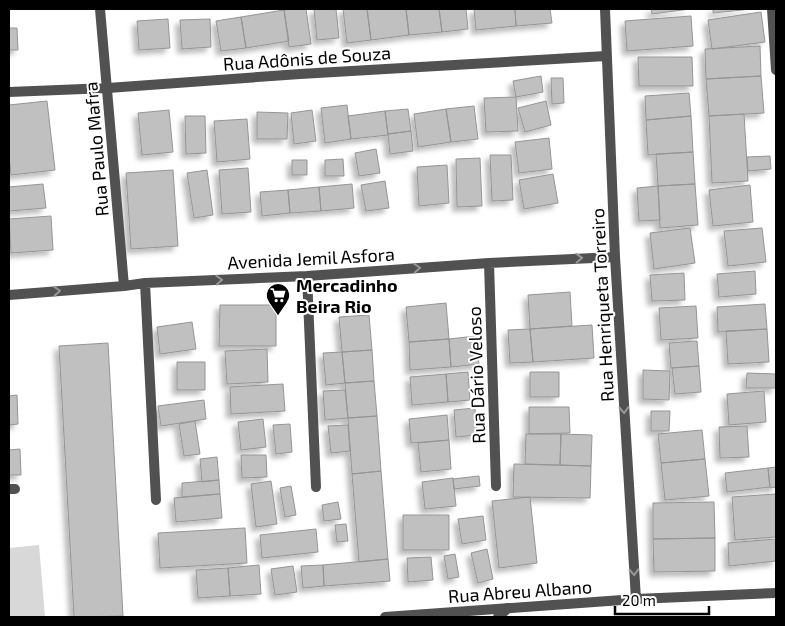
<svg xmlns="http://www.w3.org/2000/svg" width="785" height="626" font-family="'Exo 2',sans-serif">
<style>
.green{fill:#d8d8d8}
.building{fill:#c0c0c0;stroke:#959595;filter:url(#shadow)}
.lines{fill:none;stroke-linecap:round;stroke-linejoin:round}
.service{stroke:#515151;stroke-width:10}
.minor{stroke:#515151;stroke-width:10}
.oneway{stroke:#979797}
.labels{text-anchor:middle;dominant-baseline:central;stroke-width:4;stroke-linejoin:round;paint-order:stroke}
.street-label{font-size:18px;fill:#000;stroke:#fff}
.poi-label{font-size:18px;font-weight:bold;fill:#000;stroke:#fff;text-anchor:start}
</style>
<defs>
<filter id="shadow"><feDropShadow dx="-4.5" dy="4.5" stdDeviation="2.5" flood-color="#0004"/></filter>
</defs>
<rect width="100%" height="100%" fill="#fff"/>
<path class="green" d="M 39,545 L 45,617 L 9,617 L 9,548 Z"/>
<path class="building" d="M 293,9 L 306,9 L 311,44 L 289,47 L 284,10 Z
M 314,9 L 336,9 L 339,38 L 317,40 Z
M 343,9 L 367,9 L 371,40 L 347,43 Z
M 367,9 L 406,9 L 409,35 L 371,40 Z
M 406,9 L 439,9 L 442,32 L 409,35 Z
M 439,9 L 466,9 L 468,29 L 442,32 Z
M 474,9 L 515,9 L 516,26 L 476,30 Z
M 515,9 L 550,9 L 552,23 L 516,26 Z
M 651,9 L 690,9 L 652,14 Z
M 713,9 L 752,9 L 713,13 Z
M 284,10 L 289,41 L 246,48 L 241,17 Z
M 761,12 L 765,42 L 712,49 L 708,20 Z
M 691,16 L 693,46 L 627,51 L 625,21 Z
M 241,17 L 246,48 L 221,51 L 216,21 Z
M 168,19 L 170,48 L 139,50 L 137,21 Z
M 210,19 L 211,47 L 182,49 L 180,20 Z
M 9,28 L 17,28 L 18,50 L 9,50 Z
M 760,46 L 761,76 L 706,79 L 705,49 Z
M 638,57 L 692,57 L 693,86 L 639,86 Z
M 541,76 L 543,92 L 516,97 L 513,81 Z
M 761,76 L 764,113 L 709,116 L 706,79 Z
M 551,78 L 563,78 L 564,103 L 552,104 Z
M 689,93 L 691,116 L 646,120 L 645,96 Z
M 516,97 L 518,131 L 486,132 L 484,98 Z
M 47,101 L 55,170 L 11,175 L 9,157 L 9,105 Z
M 546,101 L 551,125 L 525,132 L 518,108 Z
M 347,105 L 351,139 L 325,143 L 321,108 Z
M 474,106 L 478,139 L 451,142 L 446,109 Z
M 408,109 L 411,131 L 388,134 L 385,111 Z
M 446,109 L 451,142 L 418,147 L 414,114 Z
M 169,110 L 173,152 L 142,155 L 138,113 Z
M 312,110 L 316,141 L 294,144 L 291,113 Z
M 385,111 L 388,135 L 351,139 L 348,116 Z
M 257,112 L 288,113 L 287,139 L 257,139 Z
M 744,114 L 748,181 L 712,183 L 709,116 Z
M 185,116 L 205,116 L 206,153 L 186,154 Z
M 691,116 L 693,152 L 648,155 L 646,120 Z
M 247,119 L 250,159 L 217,162 L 214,121 Z
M 411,131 L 413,151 L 390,154 L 388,134 Z
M 549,138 L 552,169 L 519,173 L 515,142 Z
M 376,149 L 380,173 L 359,176 L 355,153 Z
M 693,152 L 695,184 L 658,186 L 656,154 Z
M 490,155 L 511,155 L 513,200 L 492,201 Z
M 770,156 L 771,169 L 748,171 L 747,157 Z
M 480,158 L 482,206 L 457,207 L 456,159 Z
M 343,159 L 344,176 L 325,176 L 325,160 Z
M 292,160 L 307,160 L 307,175 L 292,175 Z
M 447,165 L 449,203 L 419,206 L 417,167 Z
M 248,168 L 251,212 L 222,214 L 219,170 Z
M 173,170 L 178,246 L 131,249 L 126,173 Z
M 207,170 L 213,215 L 194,218 L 187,173 Z
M 553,174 L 558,203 L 524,209 L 519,180 Z
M 385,181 L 389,208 L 366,211 L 361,185 Z
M 43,184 L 46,208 L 9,211 L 9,187 Z
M 352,184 L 354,208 L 321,211 L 319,187 Z
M 695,184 L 698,225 L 660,228 L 658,186 Z
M 750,185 L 753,222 L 713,226 L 709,190 Z
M 658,186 L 660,220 L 639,221 L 637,188 Z
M 319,187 L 321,211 L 290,213 L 288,190 Z
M 288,190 L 290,213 L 262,216 L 260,192 Z
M 51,216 L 53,250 L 11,253 L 9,219 Z
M 690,228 L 695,263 L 654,269 L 650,233 Z
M 762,228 L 766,262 L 728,266 L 724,231 Z
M 755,271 L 756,294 L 719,297 L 717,274 Z
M 684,273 L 685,300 L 652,301 L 650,275 Z
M 570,292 L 572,326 L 530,329 L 528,295 Z
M 446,303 L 449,339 L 409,342 L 406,307 Z
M 765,304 L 767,329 L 718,332 L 717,307 Z
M 220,305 L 276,305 L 276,346 L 219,346 Z
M 696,306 L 698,338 L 661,340 L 659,308 Z
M 369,315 L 372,350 L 342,352 L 339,317 Z
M 192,322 L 196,349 L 160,354 L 157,327 Z
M 592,325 L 594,358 L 533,362 L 530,329 Z
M 530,329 L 533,362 L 510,363 L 508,330 Z
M 767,329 L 769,362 L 728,364 L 726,331 Z
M 476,336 L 479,364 L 451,367 L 449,339 Z
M 449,339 L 451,367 L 410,370 L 409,342 Z
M 697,341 L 699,366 L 671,368 L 669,343 Z
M 108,343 L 123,616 L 74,617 L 59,346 Z
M 267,349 L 268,382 L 227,384 L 225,351 Z
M 372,350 L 374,381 L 345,383 L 342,352 Z
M 342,352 L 345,383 L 326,385 L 323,353 Z
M 177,362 L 205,362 L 205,390 L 177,390 Z
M 699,366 L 701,392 L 675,394 L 672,368 Z
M 643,370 L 670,371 L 669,400 L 643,399 Z
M 468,372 L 470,400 L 448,402 L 446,374 Z
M 530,372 L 559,372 L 559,397 L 530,397 Z
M 747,373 L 776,374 L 776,388 L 746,388 Z
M 446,374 L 448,402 L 412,405 L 410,377 Z
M 374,381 L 377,416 L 348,418 L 345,383 Z
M 283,384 L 285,411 L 231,414 L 230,387 Z
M 345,390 L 348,418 L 325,420 L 323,391 Z
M 764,391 L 766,422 L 729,425 L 727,394 Z
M 17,395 L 18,424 L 9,425 L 9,396 Z
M 204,400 L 206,419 L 161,426 L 158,406 Z
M 529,407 L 569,407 L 570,433 L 529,434 Z
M 475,408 L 477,435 L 456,437 L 454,410 Z
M 651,411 L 670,411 L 669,431 L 651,431 Z
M 447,415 L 449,440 L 411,443 L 409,419 Z
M 377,416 L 381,471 L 352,474 L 348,418 Z
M 263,419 L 266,447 L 241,450 L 238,422 Z
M 195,421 L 200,454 L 184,456 L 179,424 Z
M 290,424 L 292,452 L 276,454 L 273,425 Z
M 348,425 L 350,451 L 331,453 L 328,426 Z
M 747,426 L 749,457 L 720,458 L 719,427 Z
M 702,430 L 705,459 L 661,463 L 658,434 Z
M 526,434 L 561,434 L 560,465 L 525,464 Z
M 561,434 L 592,435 L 591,466 L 560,465 Z
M 449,440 L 451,469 L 421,472 L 418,443 Z
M 20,449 L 21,475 L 9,475 L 9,450 Z
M 241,455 L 266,455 L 267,477 L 242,478 Z
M 217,457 L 219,480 L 202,482 L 200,459 Z
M 705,459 L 709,496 L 665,500 L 661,463 Z
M 514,464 L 591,466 L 590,498 L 513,497 Z
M 776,467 L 776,487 L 770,488 L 768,468 Z
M 768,468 L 770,487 L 727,492 L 725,473 Z
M 381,471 L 388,559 L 359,562 L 352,474 Z
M 479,476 L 480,486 L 454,489 L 453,479 Z
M 453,478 L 456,506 L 425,509 L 422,482 Z
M 219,480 L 220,494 L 182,497 L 182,483 Z
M 271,481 L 277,524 L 256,527 L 251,484 Z
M 291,486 L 296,515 L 285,517 L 280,488 Z
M 220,494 L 222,518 L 176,522 L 174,498 Z
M 776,494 L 776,537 L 735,540 L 732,497 Z
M 530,497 L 537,563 L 499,568 L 492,501 Z
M 338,502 L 341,519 L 324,521 L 322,505 Z
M 714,502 L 715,538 L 653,539 L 653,503 Z
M 403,515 L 449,515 L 449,550 L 403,550 Z
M 483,516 L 486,540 L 462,544 L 458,519 Z
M 346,524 L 348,541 L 337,542 L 335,525 Z
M 245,528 L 247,563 L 160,568 L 158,533 Z
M 316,529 L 318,552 L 262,558 L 260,535 Z
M 715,538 L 715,571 L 654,572 L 653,539 Z
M 776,539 L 776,561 L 729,566 L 728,543 Z
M 487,549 L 493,579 L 478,583 L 471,553 Z
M 455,554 L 459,577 L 448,579 L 444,556 Z
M 431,557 L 433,580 L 408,582 L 407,558 Z
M 388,559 L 390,581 L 324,586 L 323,565 Z
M 259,565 L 261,594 L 230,596 L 228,568 Z
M 323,565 L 324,586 L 303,588 L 301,566 Z
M 293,566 L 297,592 L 275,595 L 271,569 Z
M 228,568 L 230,596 L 198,598 L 196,570 Z"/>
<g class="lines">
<path class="service" d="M 9,489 L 15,489
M 498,617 L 508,608"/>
<path class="minor" d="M 100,9 L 124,286
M 605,9 L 615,257 L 636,599
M 772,9 L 776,70
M 9,92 L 108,88 L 300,74 L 606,56
M 489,263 L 496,486
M 307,276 L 316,487
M 145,283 L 156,500
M 9,295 L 124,286 L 145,283 L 307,276 L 489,263 L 615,257
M 385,617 L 636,599 L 776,593"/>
</g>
<defs><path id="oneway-chevron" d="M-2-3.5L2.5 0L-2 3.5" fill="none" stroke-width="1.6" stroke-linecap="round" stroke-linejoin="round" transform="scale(1.25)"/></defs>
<g class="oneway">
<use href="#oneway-chevron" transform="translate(579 258) rotate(-3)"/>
<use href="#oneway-chevron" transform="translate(417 268) rotate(-4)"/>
<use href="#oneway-chevron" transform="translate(219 280) rotate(-3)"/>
<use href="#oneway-chevron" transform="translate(57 291) rotate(-4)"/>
<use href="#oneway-chevron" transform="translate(624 410) rotate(87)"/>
<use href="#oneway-chevron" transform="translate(634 572) rotate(87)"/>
</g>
<defs>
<g id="supermarket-pin" transform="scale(1.25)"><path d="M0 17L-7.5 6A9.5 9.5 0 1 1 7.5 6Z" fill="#000" stroke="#fff"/><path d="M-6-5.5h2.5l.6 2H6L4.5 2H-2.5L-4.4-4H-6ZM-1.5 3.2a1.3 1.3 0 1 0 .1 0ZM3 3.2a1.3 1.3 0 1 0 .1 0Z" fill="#fff"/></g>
</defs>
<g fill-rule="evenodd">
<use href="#supermarket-pin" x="278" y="295"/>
</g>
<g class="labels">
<g class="street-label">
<text transform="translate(307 58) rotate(-4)">Rua Adônis de Souza</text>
<text transform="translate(96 149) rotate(-95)">Rua Paulo Mafra</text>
<text transform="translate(311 258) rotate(-3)">Avenida Jemil Asfora</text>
<text transform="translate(602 305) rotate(-93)">Rua Henriqueta Torreiro</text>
<text transform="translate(476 375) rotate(-92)">Rua Dário Veloso</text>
<text transform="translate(520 591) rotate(-4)">Rua Abreu Albano</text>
</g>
<g class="poi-label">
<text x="296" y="285">Mercadinho<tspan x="296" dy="21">Beira Rio</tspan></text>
</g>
</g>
<rect width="785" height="626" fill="none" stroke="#000000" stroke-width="20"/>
<path d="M615 606v8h94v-8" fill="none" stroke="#000000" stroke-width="2.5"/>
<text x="622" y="606" font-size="15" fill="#000000" stroke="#ffffff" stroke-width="4" paint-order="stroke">20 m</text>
</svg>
